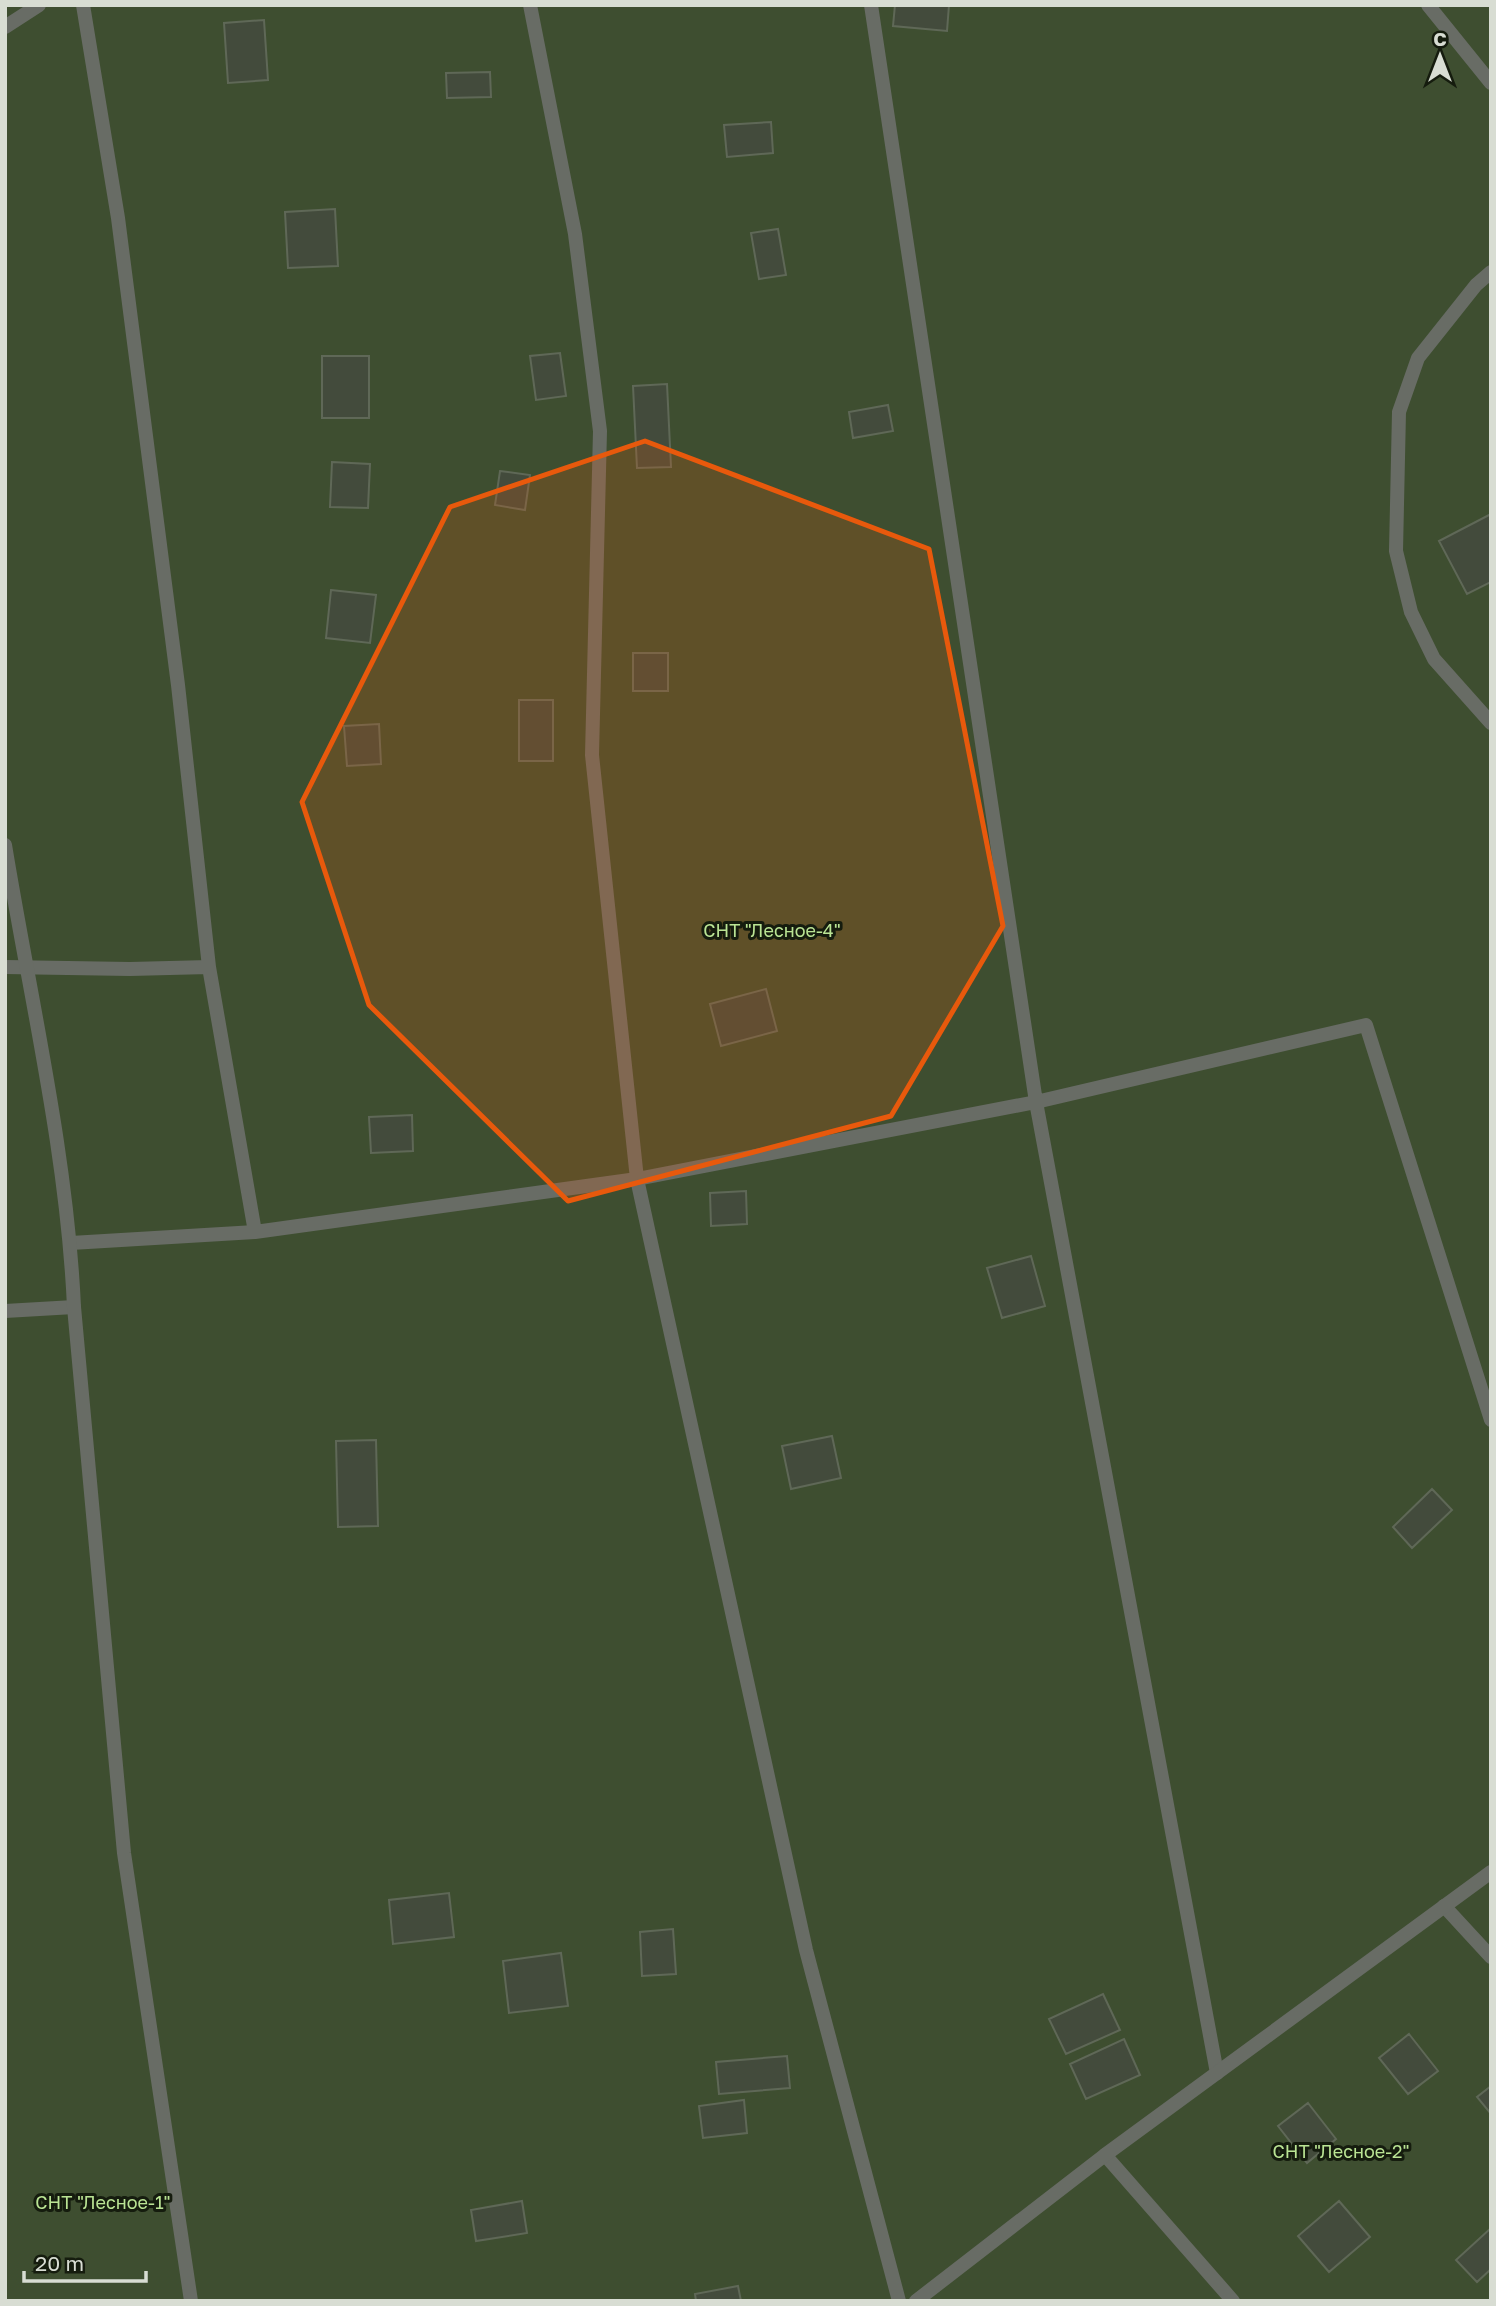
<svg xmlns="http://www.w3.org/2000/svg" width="1496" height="2306" font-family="'Golos Text',sans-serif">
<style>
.green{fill:#3e4e30}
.building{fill:#434b3c;stroke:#5f6857;stroke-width:2}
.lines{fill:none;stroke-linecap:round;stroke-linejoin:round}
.service{stroke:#686c65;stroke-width:14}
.minor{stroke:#686c65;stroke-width:14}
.marked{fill:#e8590c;fill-opacity:0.2;stroke:#e8590c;stroke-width:5;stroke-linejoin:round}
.labels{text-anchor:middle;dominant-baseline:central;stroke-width:6;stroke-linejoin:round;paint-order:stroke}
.park-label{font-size:18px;fill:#bae494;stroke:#151c0e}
</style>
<rect width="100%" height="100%" fill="#1e2618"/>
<path class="green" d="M 5,5 L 1491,5 L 1491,2301 L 5,2301 Z"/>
<path class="building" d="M 895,5 L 949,5 L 947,31 L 893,26 Z
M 264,20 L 268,80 L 228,83 L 224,23 Z
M 490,72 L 491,97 L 447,98 L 446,73 Z
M 771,122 L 773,153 L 727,157 L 724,125 Z
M 335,209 L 338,266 L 288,268 L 285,212 Z
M 778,229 L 786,275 L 759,279 L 751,233 Z
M 560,353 L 566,396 L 536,400 L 530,356 Z
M 322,356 L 369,356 L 369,418 L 322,418 Z
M 667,384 L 671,467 L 637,468 L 633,386 Z
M 888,405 L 893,431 L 853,438 L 849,412 Z
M 332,462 L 370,464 L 368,508 L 330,507 Z
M 500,471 L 530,475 L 525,510 L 495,505 Z
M 1491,514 L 1491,582 L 1467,594 L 1439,541 Z
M 331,590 L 376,595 L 370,643 L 326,638 Z
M 633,653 L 668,653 L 668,691 L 633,691 Z
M 519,700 L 553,700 L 553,761 L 519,761 Z
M 379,724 L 381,764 L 347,766 L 344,726 Z
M 766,989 L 777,1031 L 721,1046 L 710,1004 Z
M 412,1115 L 413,1151 L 371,1153 L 369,1117 Z
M 746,1191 L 747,1224 L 711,1226 L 710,1193 Z
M 1031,1256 L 1045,1306 L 1002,1318 L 987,1268 Z
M 832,1436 L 841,1478 L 791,1489 L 782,1446 Z
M 376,1440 L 378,1526 L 338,1527 L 336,1441 Z
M 1432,1489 L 1452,1510 L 1412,1548 L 1393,1527 Z
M 449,1893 L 454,1937 L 393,1944 L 389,1900 Z
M 673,1929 L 676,1974 L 642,1976 L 640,1932 Z
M 561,1953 L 568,2006 L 509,2013 L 503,1961 Z
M 1103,1994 L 1120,2030 L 1066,2054 L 1049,2019 Z
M 1409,2034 L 1438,2071 L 1408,2094 L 1379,2058 Z
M 1124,2039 L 1140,2075 L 1086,2099 L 1070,2064 Z
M 787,2056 L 790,2088 L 719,2094 L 716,2062 Z
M 1491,2086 L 1491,2114 L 1477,2097 Z
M 744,2100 L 747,2133 L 703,2138 L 699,2106 Z
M 1308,2103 L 1336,2139 L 1307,2163 L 1278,2126 Z
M 522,2201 L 527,2233 L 476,2241 L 471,2210 Z
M 1339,2201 L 1370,2237 L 1329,2272 L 1298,2236 Z
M 1491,2228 L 1491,2269 L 1477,2282 L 1456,2260 Z
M 738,2286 L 741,2301 L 696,2301 L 695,2294 Z"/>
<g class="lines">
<path class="service" d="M 83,5 L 118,218 L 178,685 L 209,967 L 255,1232
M 530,5 L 575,234 L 600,431 L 592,755 L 637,1179 L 806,1950 L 899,2301
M 871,5 L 1036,1102 L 1217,2073
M 1428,5 L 1491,83
M 1491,272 L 1476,285 L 1418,358 L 1399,412 L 1396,551 L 1411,612 L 1434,659 L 1491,723
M 5,967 L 130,969 L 209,967
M 71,1243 L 255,1232 L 637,1179 L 1036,1102 L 1366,1025 L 1491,1420
M 5,1311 L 74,1307
M 1444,1906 L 1491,1957
M 1105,2155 L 1233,2301"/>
<path class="minor" d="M 5,27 L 39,5
M 5,845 C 30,998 67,1152 74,1307 L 124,1853 L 191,2301
M 916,2301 L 1105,2155 L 1491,1872"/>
</g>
<path class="marked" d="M 645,441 L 929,549 L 1003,926 L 891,1116 L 568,1201 L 369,1005 L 302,802 L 450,507 Z"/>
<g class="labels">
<g class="park-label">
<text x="772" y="930">СНТ "Лесное-4"</text>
<text x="1341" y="2151">СНТ "Лесное-2"</text>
<text x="103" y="2202">СНТ "Лесное-1"</text>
</g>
</g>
<rect width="1496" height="2306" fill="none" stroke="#d8ddd3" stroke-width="14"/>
<g transform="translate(1440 56)" stroke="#151c0e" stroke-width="5" paint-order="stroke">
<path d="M0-5L12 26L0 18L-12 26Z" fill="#d8ddd3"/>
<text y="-10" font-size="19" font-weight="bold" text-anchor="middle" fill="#d8ddd3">С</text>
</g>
<path d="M24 2271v10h122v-10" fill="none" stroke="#d8ddd3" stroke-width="3.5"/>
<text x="35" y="2271" font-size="21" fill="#d8ddd3" stroke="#151c0e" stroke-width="5" paint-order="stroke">20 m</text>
</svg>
